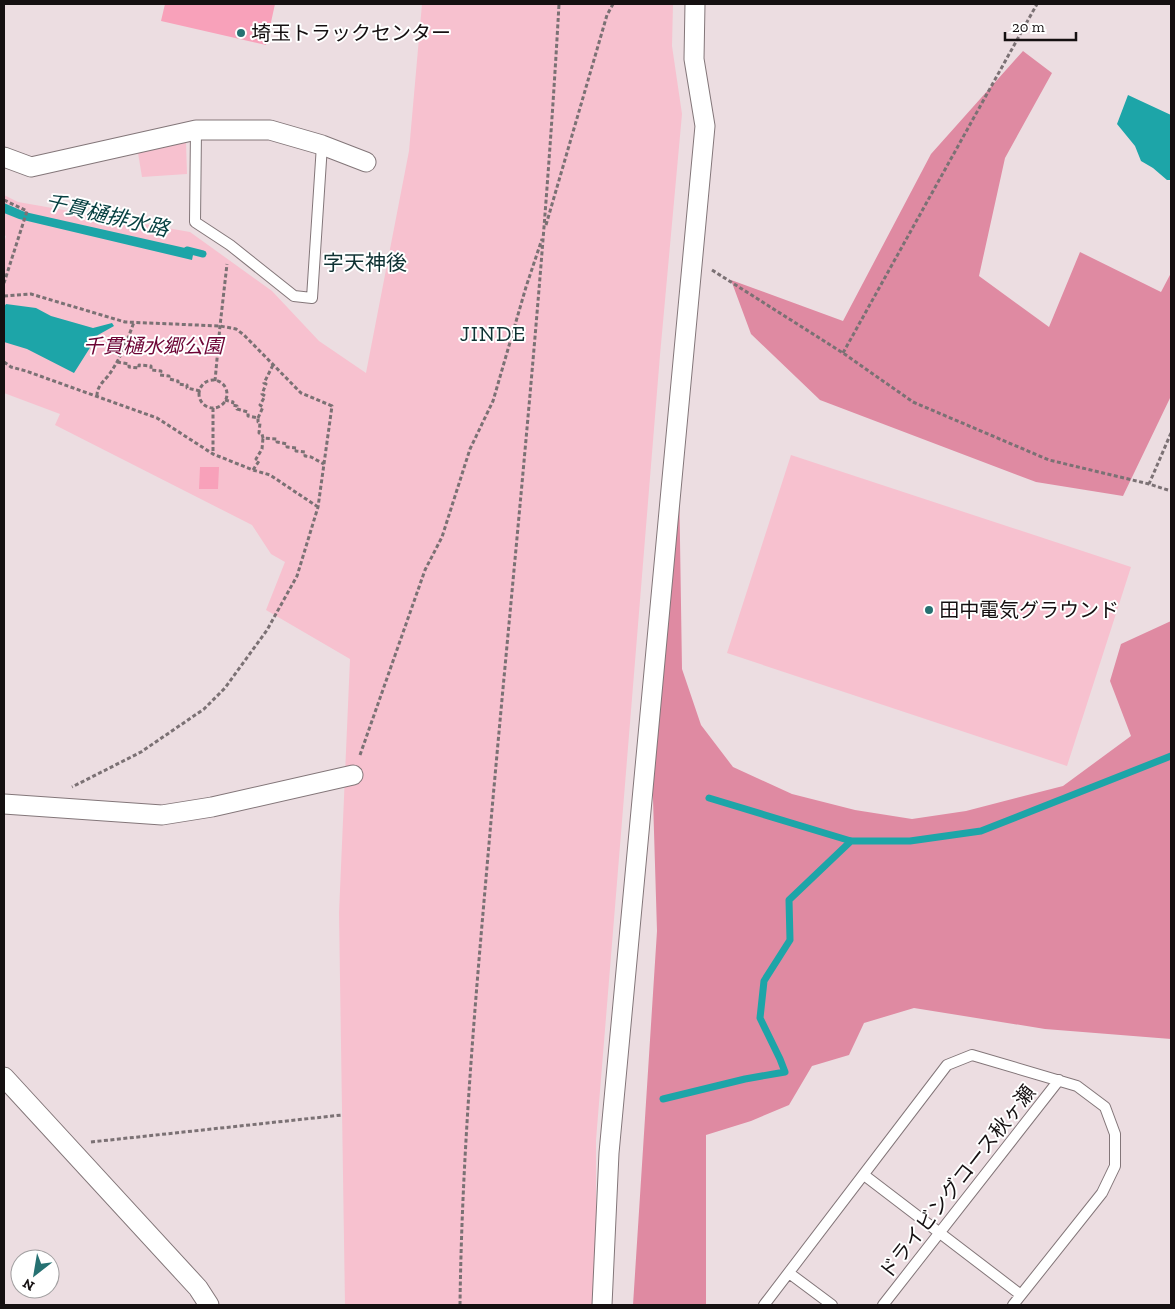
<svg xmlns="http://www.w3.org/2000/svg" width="1175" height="1309" font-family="'Zilla Slab','Noto Sans JP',serif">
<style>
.green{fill:#f7c1cf}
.forest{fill:#df8aa2}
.water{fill:#1da5a8}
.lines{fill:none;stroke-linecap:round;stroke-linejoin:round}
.stream{stroke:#1da5a8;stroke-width:7}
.building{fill:#f8a1ba}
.lane-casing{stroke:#837679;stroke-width:12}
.street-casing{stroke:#837679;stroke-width:21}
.path{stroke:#7b7174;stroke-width:3;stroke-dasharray:4 2.5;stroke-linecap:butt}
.lane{stroke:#fff;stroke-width:10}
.street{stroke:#fff;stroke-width:19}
.poi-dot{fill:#267172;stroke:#fff;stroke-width:2}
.labels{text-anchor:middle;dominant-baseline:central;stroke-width:4;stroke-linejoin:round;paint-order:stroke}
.poi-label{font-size:20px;fill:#151011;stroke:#fff;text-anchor:start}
.park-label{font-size:20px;font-style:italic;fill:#6d0435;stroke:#fff}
.street-label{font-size:20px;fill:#151011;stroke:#fff}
.water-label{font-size:21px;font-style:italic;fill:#053f40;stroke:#fff}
.neighbourhood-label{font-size:21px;fill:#0f3233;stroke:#fff}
.quarter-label{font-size:22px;letter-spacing:1px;fill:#0f3233;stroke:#fff}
</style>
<rect width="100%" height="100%" fill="#ecdde1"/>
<path class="green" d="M 422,4 L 673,4 L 672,46 L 682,114 L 660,355 L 596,1140 L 596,1305 L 345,1305 L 339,913 L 350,659 L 266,610 L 285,562 L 271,554 L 252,525 L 55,425 L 60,414 L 4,393 L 4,243 L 6,236 L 4,235 L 4,195 L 18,202 L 190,232 L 272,291 L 319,341 L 366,373 L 409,151 Z
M 186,142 L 187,174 L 142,177 L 138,153 Z
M 791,455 L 1131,567 L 1067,766 L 727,653 Z"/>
<path class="forest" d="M 1023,51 L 1052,73 L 1005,158 L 979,276 L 1049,327 L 1080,252 L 1161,292 L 1171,273 L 1171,396 L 1123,496 L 1036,482 L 820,400 L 751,334 L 731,280 L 843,321 L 931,154 Z
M 679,476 L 682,669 L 701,725 L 733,767 L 792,794 L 855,810 L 912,819 L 966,811 L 1063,786 L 1131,736 L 1110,681 L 1121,644 L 1171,621 L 1171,1039 L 1045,1029 L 914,1008 L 864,1023 L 849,1055 L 812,1066 L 789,1105 L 751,1121 L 706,1135 L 706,1305 L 633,1305 L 657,931 L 651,732 Z"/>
<path class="water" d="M 1128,95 L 1171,115 L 1171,180 L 1167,180 L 1153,168 L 1141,161 L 1135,146 L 1117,124 Z
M 4,203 L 25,212 L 194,250 L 192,260 L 19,219 L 4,213 Z
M 6,304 L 36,308 L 51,316 L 93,328 L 112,323 L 114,326 L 98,335 L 74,373 L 27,349 L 4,342 L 4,307 Z"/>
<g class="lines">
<path class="stream" d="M 187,250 L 203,254
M 709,798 L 851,841 L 910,841 L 981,831 L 1171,756
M 663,1099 L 745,1079 L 785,1072 L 780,1059 L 760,1018 L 764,981 L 790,940 L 789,900 L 851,841"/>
</g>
<path class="building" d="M 165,4 L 275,4 L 266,45 L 161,21 Z
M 200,467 L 219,467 L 218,489 L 199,489 Z"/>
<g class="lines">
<g class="lane-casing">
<path id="lane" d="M 196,130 L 195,222 L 230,245 L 294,296 L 312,298 L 322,145
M 864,1175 L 1021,1295
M 789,1273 L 832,1305
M 764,1305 L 947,1065 L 972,1055 L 1077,1086 L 1105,1107 L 1115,1134 L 1115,1166 L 1102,1193 L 1013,1305
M 883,1305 L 1059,1080"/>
</g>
<g class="street-casing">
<path id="street" d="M 4,157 L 31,167 L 196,130 L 270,130 L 322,145 L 366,162
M 4,804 L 162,815 L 212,807 L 353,775
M 4,1077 L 198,1288 L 209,1305
M 602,1305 L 609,1153 L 705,126 L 694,59 L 695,4"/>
</g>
<path class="path" d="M 4,200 L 27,211 L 4,283
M 546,225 L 607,15 L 613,4
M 712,270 L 843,353 L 913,402 L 1049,460 L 1149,484
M 4,296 L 31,294 L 125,322 L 220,326 L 236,329 L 244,335 L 301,393 L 332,406 L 318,507 L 297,576 L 267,630 L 225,688 L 204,709 L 141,752 L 72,787
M 843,353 L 1037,4
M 4,362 L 11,367 L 26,371 L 157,418 L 213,454 L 253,470 L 270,475 L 318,507
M 117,362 L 129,364 L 129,367 L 139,368 L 139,365 L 151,366 L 151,370 L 161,371 L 160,375 L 169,376 L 169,379 L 178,381 L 178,384 L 187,385 L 187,388 L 200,391
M199 394a14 14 0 1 1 28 0a14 14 0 1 1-28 0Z
M 215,381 L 220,326 L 227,264
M 97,396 C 97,387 102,383 108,376 C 120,360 127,341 134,322
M 225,400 L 233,402 L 232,405 L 237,406 L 237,409 L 248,412 L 248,416 L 258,418 L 258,422 L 260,423 L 259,433 L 262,434 L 263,438 L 277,439 L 277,442 L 287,444 L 287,447 L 297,448 L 296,451 L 305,452 L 305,456 L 311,457 L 324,464
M 213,408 L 213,453
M 258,418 L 263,407 L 260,405 L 265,396 L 262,394 L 266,384 L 264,383 L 273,365
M 1171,433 L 1149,484 L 1171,491
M 253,470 L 259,461 L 256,459 L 262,449 L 263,438
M 360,755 L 425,570 L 442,537 L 470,449 L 493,401 L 526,287 L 542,239
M 91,1142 L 342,1115
M 460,1305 C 462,1143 477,982 491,821 C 515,549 544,277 559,4"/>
<use href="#lane" class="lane"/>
<use href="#street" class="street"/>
</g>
<g class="poi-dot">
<circle cx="241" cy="33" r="5"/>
<circle cx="929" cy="610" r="5"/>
</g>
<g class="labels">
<g class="poi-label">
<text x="251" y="33">埼玉トラックセンター</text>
<text x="939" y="610">田中電気グラウンド</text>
</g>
<g class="park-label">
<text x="153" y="346">千貫樋水郷公園</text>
</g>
<g class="street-label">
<text transform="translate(957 1182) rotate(-52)">ドライビングコース秋ヶ瀬</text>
</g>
<g class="water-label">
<text transform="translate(107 215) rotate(13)">千貫樋排水路</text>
</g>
<g class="neighbourhood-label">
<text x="365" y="262">字天神後</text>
</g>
<g class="quarter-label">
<text x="493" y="333">JINDE</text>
</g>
</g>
<rect width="1175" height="1309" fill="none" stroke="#151011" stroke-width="10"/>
<g transform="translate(35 1274) rotate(211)"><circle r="24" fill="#ffffff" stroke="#a19fa0"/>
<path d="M0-4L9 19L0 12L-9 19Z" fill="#267172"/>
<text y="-8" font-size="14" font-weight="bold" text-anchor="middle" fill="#151011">N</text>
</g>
<path d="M1005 32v8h71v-8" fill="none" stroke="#151011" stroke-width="2.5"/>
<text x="1012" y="32" font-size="15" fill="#151011" stroke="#ffffff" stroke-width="4" paint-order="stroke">20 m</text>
</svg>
